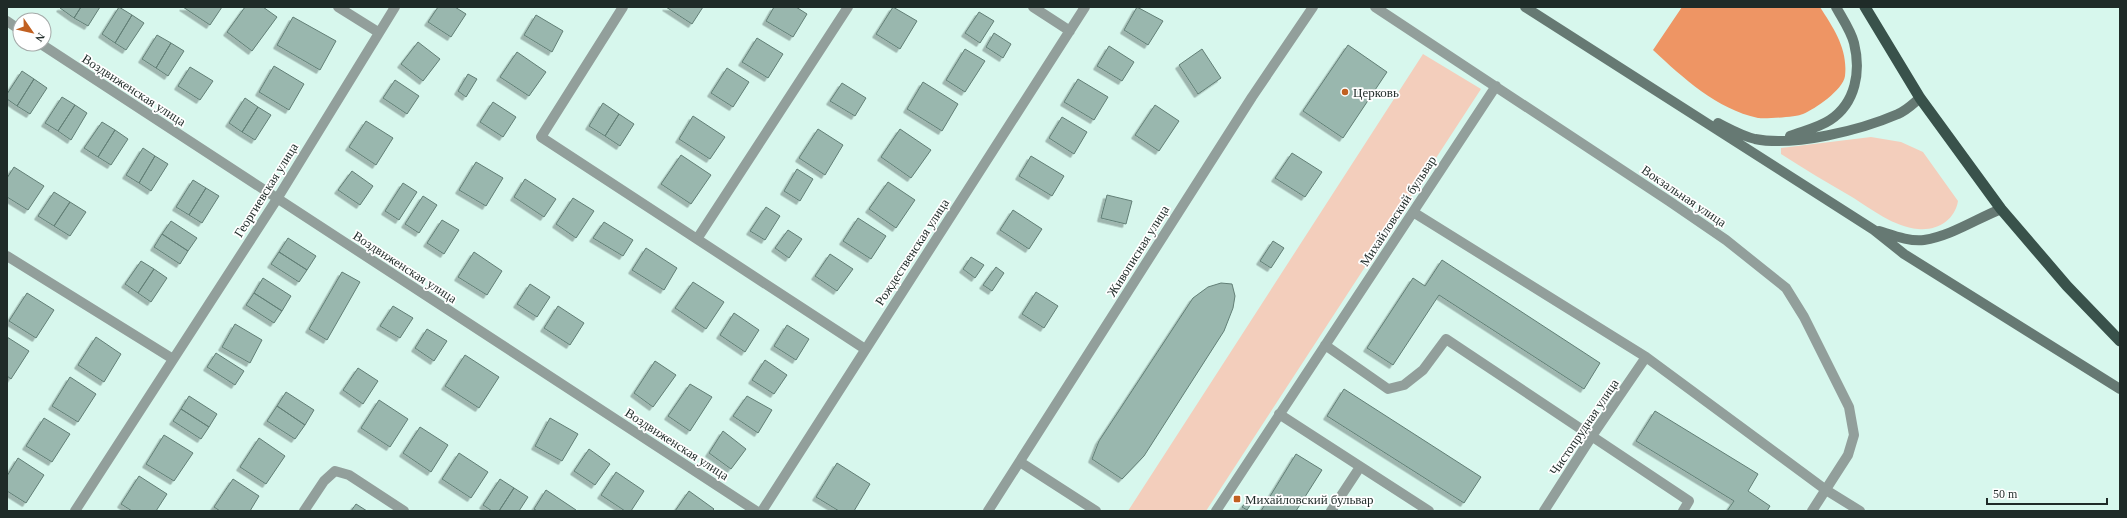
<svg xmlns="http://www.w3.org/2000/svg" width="2127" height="518" font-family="Georgia,serif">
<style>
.green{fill:#f3cebc}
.forest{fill:#ee9564}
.building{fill:#99b7ae;stroke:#627f76;filter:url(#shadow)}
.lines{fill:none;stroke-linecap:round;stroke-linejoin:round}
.minor{stroke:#929f9b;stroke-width:10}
.secondary{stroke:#667973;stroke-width:10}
.trunk{stroke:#39524b;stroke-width:11}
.poi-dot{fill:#c16021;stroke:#fff;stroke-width:1.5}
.labels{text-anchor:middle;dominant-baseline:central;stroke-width:3.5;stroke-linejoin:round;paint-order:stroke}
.street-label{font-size:13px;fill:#1f2b28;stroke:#fff}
.poi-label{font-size:13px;fill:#1f2b28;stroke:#fff;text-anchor:start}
</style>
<defs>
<filter id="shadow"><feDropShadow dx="-3.5" dy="3.5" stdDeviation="0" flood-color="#0004"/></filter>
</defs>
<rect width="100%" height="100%" fill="#d7f7ed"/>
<path class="green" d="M 1423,54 L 1481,89 L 1206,511 L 1128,511 Z
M 1871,137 L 1901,142 L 1923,152 L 1958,201 C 1955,220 1937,231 1918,229 C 1894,227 1871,209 1852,197 C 1828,183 1804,169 1781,154 L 1781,148 Z"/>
<path class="forest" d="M 1682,7 L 1820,7 C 1834,29 1848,49 1845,76 C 1843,90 1815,109 1803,114 C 1797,117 1765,119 1758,118 C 1717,109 1683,78 1653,50 Z"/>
<path class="building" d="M 61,7 L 81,7 L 74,18 L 60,8 Z
M 81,7 L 100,7 L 88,26 L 74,18 Z
M 119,7 L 132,15 L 115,43 L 102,34 Z
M 183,7 L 222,7 L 210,25 Z
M 245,7 L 263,7 L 277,17 L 252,51 L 227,32 Z
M 438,7 L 455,7 L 466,14 L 451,37 L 428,22 Z
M 666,7 L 703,7 L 692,24 Z
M 774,7 L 796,7 L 807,14 L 793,37 L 766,21 Z
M 893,7 L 917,21 L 900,49 L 876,34 Z
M 1137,7 L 1163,21 L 1148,45 L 1124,30 Z
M 979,12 L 994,21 L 980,43 L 965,33 Z
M 132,15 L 144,23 L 126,50 L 115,43 Z
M 536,15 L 563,31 L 552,52 L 524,35 Z
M 293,17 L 336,41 L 320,70 L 277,45 Z
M 994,33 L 1011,44 L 1003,58 L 986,47 Z
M 157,35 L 171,43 L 156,68 L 142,59 Z
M 757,38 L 783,54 L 768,78 L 742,62 Z
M 418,42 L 440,59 L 423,81 L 401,64 Z
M 171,43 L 184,51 L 168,76 L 156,68 Z
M 1348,45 L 1387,72 L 1343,138 L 1303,111 Z
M 1109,46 L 1134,62 L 1122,81 L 1097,66 Z
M 965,49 L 985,61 L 965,92 L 946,80 Z
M 1202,49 L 1221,78 L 1198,94 L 1179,65 Z
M 517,52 L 546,72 L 529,96 L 500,77 Z
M 274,66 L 304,84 L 289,110 L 259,92 Z
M 190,67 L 213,81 L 200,100 L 178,86 Z
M 727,68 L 749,82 L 733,107 L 711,93 Z
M 22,71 L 34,79 L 17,106 L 7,99 L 7,94 Z
M 468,74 L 477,79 L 466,97 L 458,91 Z
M 34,79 L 47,88 L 30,114 L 17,106 Z
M 1078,79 L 1108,97 L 1094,120 L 1064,102 Z
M 395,80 L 419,96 L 407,114 L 383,98 Z
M 923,82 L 958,104 L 942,131 L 907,109 Z
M 842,83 L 866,98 L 855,116 L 830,101 Z
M 62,97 L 75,105 L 58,131 L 45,123 Z
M 245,98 L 258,107 L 242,132 L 229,123 Z
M 493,102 L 516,117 L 503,137 L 480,122 Z
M 603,103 L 619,114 L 605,136 L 589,126 Z
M 75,105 L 87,113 L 71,140 L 58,131 Z
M 1155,105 L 1179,121 L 1159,151 L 1135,135 Z
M 258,107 L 271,115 L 255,140 L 242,132 Z
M 619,114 L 634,124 L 620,146 L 605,136 Z
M 693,116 L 725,137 L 710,159 L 679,139 Z
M 1062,117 L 1087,132 L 1074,154 L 1049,138 Z
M 366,121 L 393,138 L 376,165 L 349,147 Z
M 102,122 L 115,130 L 98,157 L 84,148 Z
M 818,129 L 843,145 L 825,175 L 799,158 Z
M 900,129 L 931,150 L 911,178 L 881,157 Z
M 115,130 L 128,139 L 111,165 L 98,157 Z
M 143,148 L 155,156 L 139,183 L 126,175 Z
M 1292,153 L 1322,172 L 1305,197 L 1275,178 Z
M 681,155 L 711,175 L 691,204 L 661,184 Z
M 155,156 L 168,164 L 151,191 L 139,183 Z
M 1031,156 L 1064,176 L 1052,196 L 1019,176 Z
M 476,162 L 503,178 L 486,206 L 459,190 Z
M 14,167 L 44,186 L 28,210 L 7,197 L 7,178 Z
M 797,169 L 813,179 L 800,201 L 784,191 Z
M 352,171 L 373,186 L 360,205 L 338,190 Z
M 525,179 L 556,199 L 544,217 L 514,197 Z
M 193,180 L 206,188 L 189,215 L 176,207 Z
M 888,182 L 915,200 L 896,228 L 869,209 Z
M 403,183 L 417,192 L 399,220 L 385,211 Z
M 206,188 L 219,196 L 202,223 L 189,215 Z
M 54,192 L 70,202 L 54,226 L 38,216 Z
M 1107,195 L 1132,201 L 1126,224 L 1101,218 Z
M 423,196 L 437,205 L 419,233 L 405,224 Z
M 573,198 L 594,211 L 576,238 L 556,224 Z
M 70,202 L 86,212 L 70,236 L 54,226 Z
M 766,207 L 780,216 L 765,240 L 750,231 Z
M 1013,210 L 1042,229 L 1029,249 L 1000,230 Z
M 858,218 L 886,236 L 871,259 L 843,241 Z
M 442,220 L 459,230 L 444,254 L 427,243 Z
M 171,221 L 197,238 L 188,251 L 162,234 Z
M 604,222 L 633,240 L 623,256 L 593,238 Z
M 788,230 L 802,239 L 789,258 L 775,248 Z
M 162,234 L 188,251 L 180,264 L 154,247 Z
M 288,238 L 316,256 L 307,270 L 279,252 Z
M 1273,241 L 1284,248 L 1271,268 L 1260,261 Z
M 646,248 L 677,268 L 664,290 L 632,270 Z
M 279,252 L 307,270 L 299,282 L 271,264 Z
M 474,252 L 502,271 L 487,295 L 458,277 Z
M 830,254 L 853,269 L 837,291 L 815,276 Z
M 971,257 L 984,265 L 975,278 L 963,269 Z
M 1442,260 L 1600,363 L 1584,389 L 1439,295 L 1393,365 L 1367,348 L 1413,278 L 1425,286 Z
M 141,261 L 154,269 L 138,293 L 125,284 Z
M 996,267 L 1004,273 L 992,291 L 983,285 Z
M 154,269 L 167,278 L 151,302 L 138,293 Z
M 342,272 L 360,282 L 327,340 L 309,329 Z
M 263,278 L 291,296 L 282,311 L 254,293 Z
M 693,282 L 724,302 L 706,329 L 675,308 Z
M 1221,283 L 1232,284 L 1235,296 L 1233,308 L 1224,331 L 1144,456 L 1122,479 L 1092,459 L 1099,441 L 1193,298 L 1208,287 Z
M 530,284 L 550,297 L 537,317 L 517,304 Z
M 1036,292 L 1058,306 L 1044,328 L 1022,314 Z
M 27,293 L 54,310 L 36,338 L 9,321 Z
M 254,293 L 282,311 L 274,323 L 246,305 Z
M 393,306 L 413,318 L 400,338 L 380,326 Z
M 558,306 L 584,323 L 570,345 L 544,328 Z
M 734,313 L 759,330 L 745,352 L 720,335 Z
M 235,324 L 262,340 L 250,363 L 222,347 Z
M 787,325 L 809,339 L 796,360 L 774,346 Z
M 427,329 L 447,341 L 434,361 L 415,348 Z
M 7,337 L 29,351 L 11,379 L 7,376 Z
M 96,337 L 121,354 L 104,382 L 78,365 Z
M 216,353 L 244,371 L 235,385 L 207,367 Z
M 465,355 L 499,377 L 479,408 L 445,386 Z
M 765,360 L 787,375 L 774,394 L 752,380 Z
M 655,361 L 676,375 L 653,407 L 634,393 Z
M 358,368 L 378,381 L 363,404 L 343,390 Z
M 70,377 L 96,394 L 78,422 L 52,406 Z
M 690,384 L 712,397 L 690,431 L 668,416 Z
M 1344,389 L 1481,477 L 1464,503 L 1327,416 Z
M 286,392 L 314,410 L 305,425 L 277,406 Z
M 189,396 L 217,414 L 209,427 L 181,409 Z
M 747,396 L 772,410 L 758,433 L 733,416 Z
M 379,400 L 408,419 L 390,447 L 361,428 Z
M 277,406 L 305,425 L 295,439 L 267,421 Z
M 181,409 L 209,427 L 201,439 L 173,421 Z
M 1655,411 L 1758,474 L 1748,491 L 1770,506 L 1767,511 L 1727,511 L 1734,501 L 1636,441 Z
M 44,418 L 70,434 L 52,462 L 26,446 Z
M 550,418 L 578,434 L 562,461 L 535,446 Z
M 420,427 L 448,445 L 431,472 L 403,453 Z
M 723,431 L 746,449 L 731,469 L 709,453 Z
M 164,435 L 193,453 L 174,481 L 146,464 Z
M 259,438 L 285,456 L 266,484 L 240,467 Z
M 589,449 L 610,464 L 595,485 L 574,471 Z
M 459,453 L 488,472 L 471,498 L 442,479 Z
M 1296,454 L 1322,470 L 1296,511 L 1261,511 Z
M 18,458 L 44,475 L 26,503 L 7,491 L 7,476 Z
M 837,463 L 870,484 L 854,511 L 839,511 L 816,497 Z
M 616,472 L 644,491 L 631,511 L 625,511 L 601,495 Z
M 139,476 L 167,494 L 156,511 L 132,511 L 121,504 Z
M 233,479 L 259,496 L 250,511 L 220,511 L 214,507 Z
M 500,479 L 514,488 L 499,511 L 492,511 L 483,505 Z
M 514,488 L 528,497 L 519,511 L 499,511 Z
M 546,490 L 576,510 L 575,511 L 537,511 L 534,509 Z
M 689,491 L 714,509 L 712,511 L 675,511 Z
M 1247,501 L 1251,504 L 1247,510 L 1242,507 Z
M 356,504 L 367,511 L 351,511 Z"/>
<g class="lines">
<path class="minor" d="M 338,7 L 378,32
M 623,7 L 541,137 L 865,349
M 1033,7 L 1070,31
M 1375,7 L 1669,201 L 1726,240 L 1786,288 L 1804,317 L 1849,407 L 1854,435 L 1848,455 L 1812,511
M 7,21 L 20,30
M 41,44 L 756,511
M 1413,212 L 1646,357 L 1826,490 L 1860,511
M 697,239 L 848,7
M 7,256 L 173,359
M 1325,345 L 1388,389 L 1404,385 L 1423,370 L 1446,339 L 1689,501 L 1683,511
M 1279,414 L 1429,511
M 1020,462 L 1096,511
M 75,511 L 277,199 L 395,7
M 304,511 L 324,481 L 335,471 L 349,475 L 404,511
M 762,511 L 1085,7
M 988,511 L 1252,97 L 1313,7
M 1216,511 L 1496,86
M 1331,511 L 1360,467
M 1544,511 L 1592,436 L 1646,357"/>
<path class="secondary" d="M 1525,7 L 1874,230 L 1904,254 L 2120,389
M 1718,123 C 1730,129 1742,136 1755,139 C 1794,147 1861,130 1898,114 C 1906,111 1913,104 1920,98
M 1790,136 C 1803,131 1818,128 1830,120 C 1856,103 1861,71 1854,43 C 1851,31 1842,18 1836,7
M 1879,231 C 1892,235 1910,242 1924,240 C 1951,236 1976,219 2001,209"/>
<path class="trunk" d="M 1865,7 L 1920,98 L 2001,209 L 2067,286 L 2120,341"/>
</g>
<g class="poi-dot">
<circle cx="1345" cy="92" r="4"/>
<rect x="1233" y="495" width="8" height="8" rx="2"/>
</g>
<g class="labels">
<g class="street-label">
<text transform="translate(134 90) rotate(33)">Воздвиженская улица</text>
<text transform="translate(266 190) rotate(-58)">Георгиевская улица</text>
<text transform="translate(1684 196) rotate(34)">Вокзальная улица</text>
<text transform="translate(1398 211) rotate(-57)">Михайловский бульвар</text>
<text transform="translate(1138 251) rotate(-58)">Живописная улица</text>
<text transform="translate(912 252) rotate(-57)">Рождественская улица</text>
<text transform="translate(405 267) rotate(33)">Воздвиженская улица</text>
<text transform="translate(1584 427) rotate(-56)">Чистопрудная улица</text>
<text transform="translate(677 444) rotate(33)">Воздвиженская улица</text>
</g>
<g class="poi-label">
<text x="1353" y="92">Церковь</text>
<text x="1245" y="499">Михайловский бульвар</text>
</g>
</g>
<rect width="2127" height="518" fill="none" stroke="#1f2b28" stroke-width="16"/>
<g transform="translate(32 32) rotate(124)"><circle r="19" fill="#ffffff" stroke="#a5aaa9"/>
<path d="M0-3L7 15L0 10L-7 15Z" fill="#c16021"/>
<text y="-6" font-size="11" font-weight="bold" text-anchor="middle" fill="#1f2b28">N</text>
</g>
<path d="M1987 498v6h120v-6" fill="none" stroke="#1f2b28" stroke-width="2"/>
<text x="1993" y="498" font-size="12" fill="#1f2b28" stroke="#ffffff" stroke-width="3" paint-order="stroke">50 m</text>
</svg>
